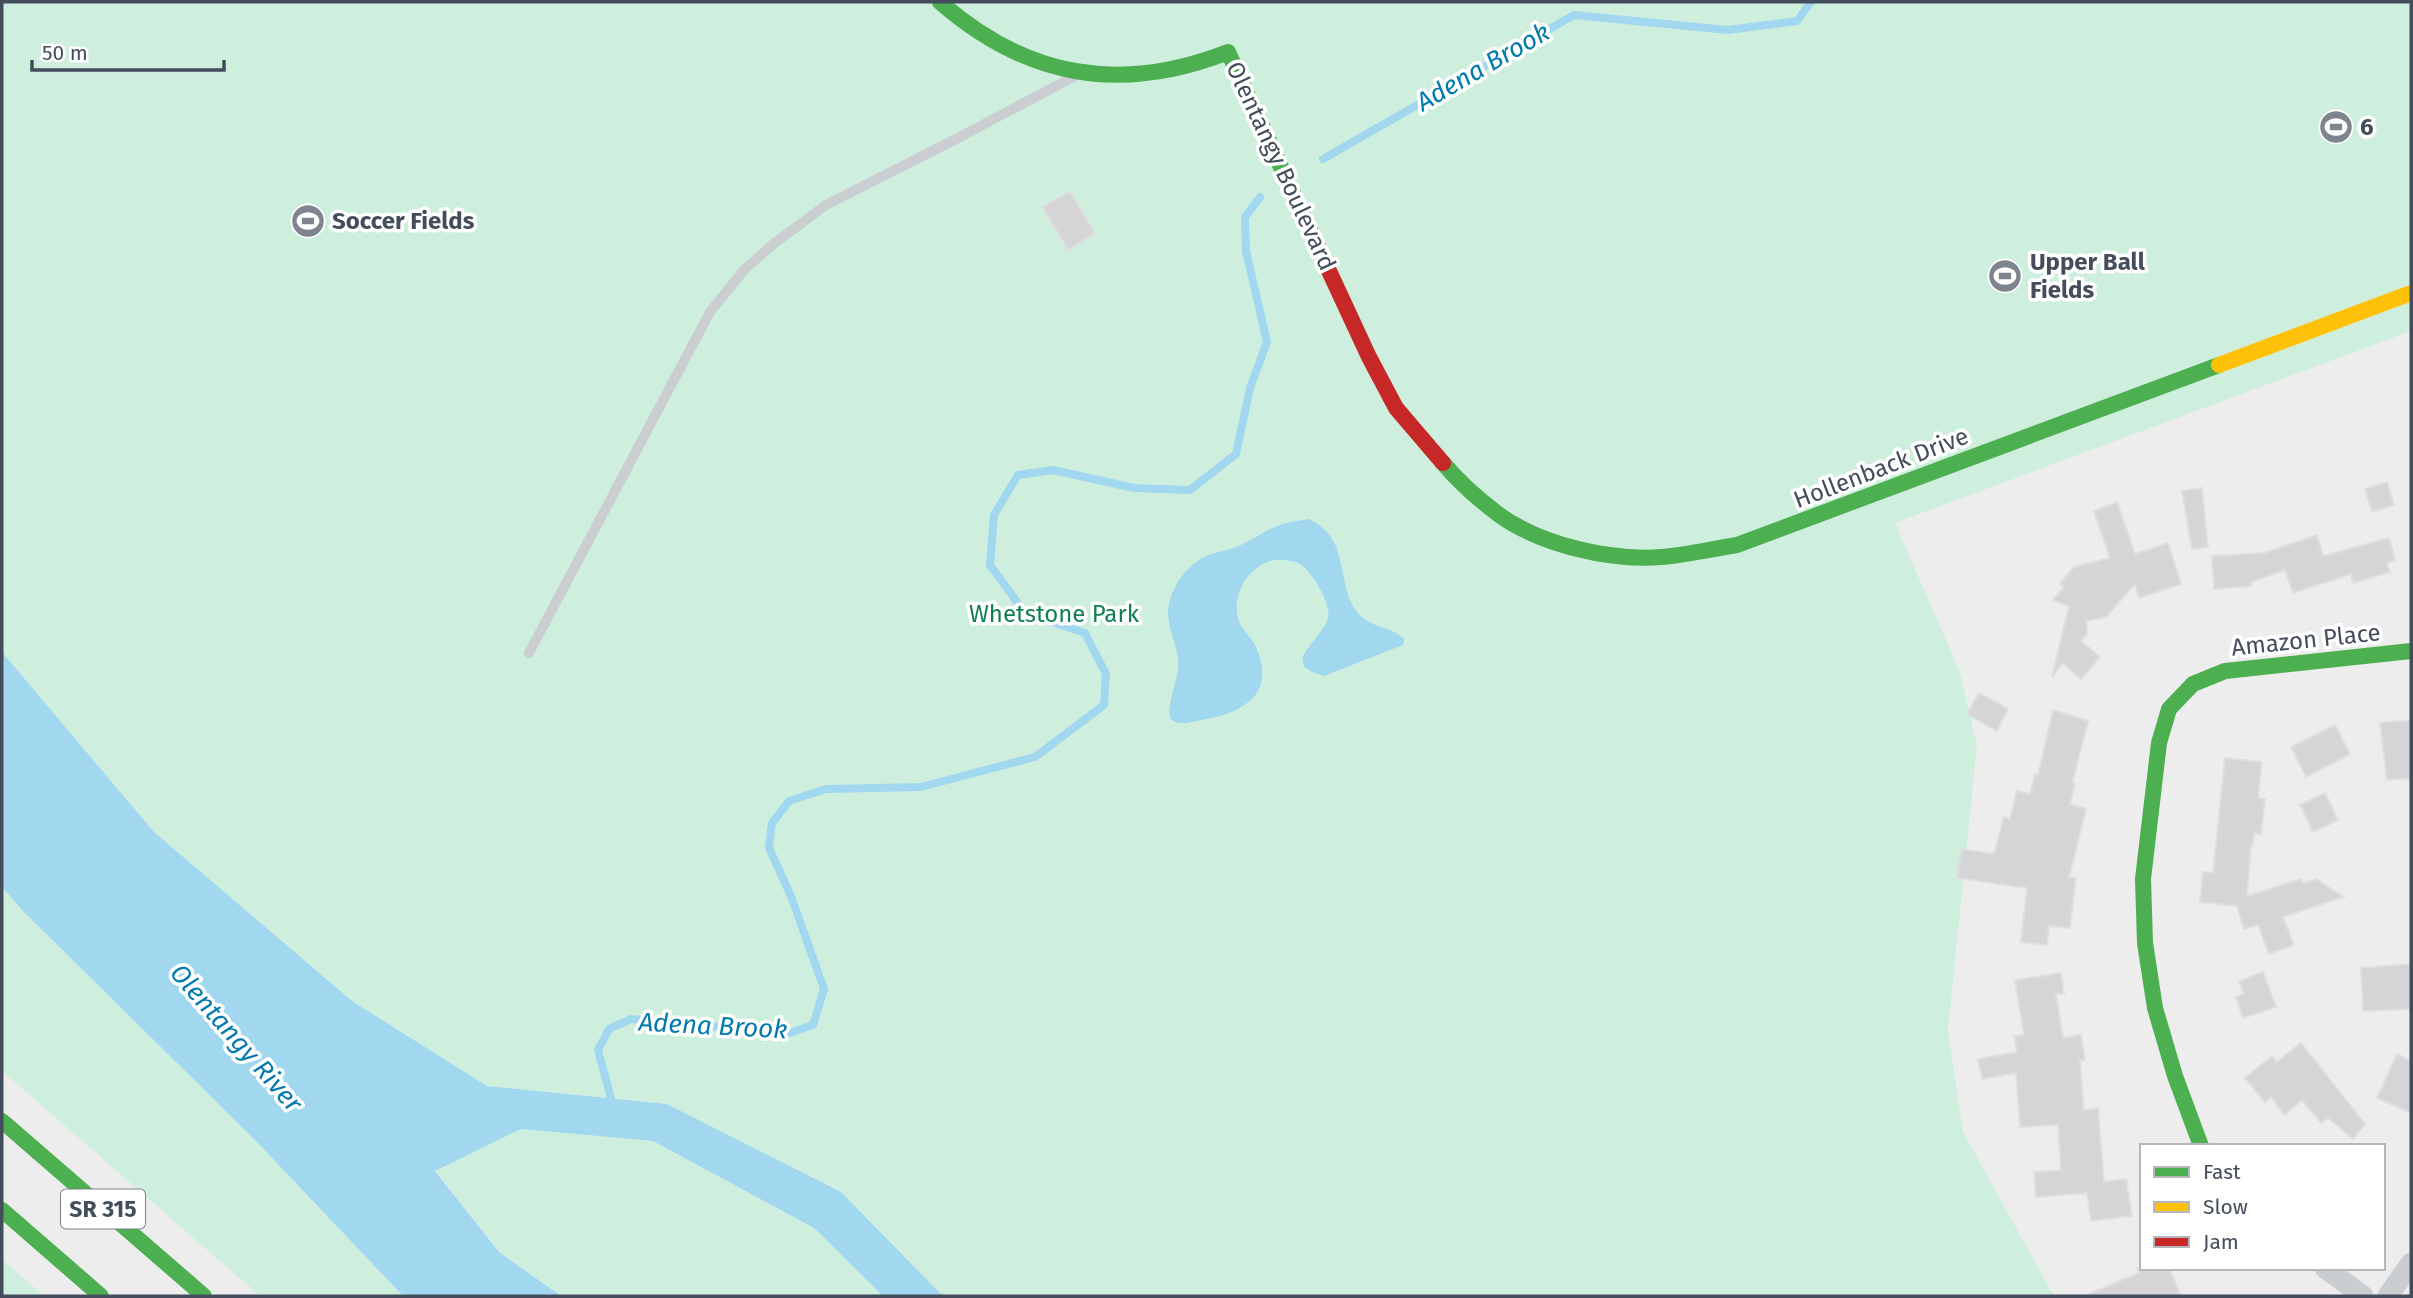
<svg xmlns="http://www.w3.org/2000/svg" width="2413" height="1298" font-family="'Fira Sans',sans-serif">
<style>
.green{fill:#cfefde}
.water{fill:#a1d8f0}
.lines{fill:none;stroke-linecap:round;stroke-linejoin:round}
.stream{stroke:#a1d8f0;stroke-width:8}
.building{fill:#d5d5d7;stroke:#dfdfe0;stroke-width:2}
.lane{stroke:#cbced1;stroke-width:10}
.street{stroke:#cbced1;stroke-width:21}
.fast{stroke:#4caf50;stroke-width:16}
.slow{stroke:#ffc107;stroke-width:16}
.jam{stroke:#c62828;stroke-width:16}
.labels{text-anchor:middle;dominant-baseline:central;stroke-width:7;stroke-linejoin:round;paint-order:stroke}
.shield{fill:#fff;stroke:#7b828c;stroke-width:2}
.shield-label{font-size:23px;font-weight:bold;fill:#434d5b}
.poi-label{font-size:24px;font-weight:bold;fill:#434d5b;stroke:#fff;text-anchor:start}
.street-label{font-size:24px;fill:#434d5b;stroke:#fff}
.park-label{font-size:24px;fill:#108052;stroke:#fff}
.water-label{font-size:26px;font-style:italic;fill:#037aae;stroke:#fff}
</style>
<rect width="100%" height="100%" fill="#eeeded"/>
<path class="green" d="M 2,2 L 2411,2 L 2411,331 L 1895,523 L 1960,672 L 1977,745 L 1948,1030 L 1963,1132 L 2054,1296 L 943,1296 L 841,1192 L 667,1104 L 487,1086 L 352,1001 L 154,832 L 2,652 Z
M 2,887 L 24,912 L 255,1140 L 403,1296 L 260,1296 L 2,1071 Z
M 521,1129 L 653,1141 L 814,1228 L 883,1296 L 561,1296 L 499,1252 L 435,1170 Z
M 2,1259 L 44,1296 L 2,1296 Z"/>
<path class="water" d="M 1308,519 C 1351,536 1335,582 1357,612 C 1369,628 1392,626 1404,639 L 1403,645 L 1324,676 L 1312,672 L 1304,667 L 1302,658 C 1308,645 1324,631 1328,619 C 1332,605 1312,571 1300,564 C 1294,561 1281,559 1274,560 C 1246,566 1228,600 1241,626 C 1245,632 1250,637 1254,643 C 1277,689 1250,711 1206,719 C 1196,721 1179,727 1171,719 C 1165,713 1177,679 1178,669 C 1180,649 1168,632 1168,612 C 1169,589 1187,563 1209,555 C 1219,551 1230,550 1239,546 C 1252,540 1264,531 1277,526 C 1286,522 1298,521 1308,519 Z
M 2,652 L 154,832 L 352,1001 L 487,1086 L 667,1104 L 841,1192 L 943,1296 L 883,1296 L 814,1228 L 653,1141 L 521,1129 L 435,1171 L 499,1252 L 561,1296 L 403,1296 L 255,1140 L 24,912 L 2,887 Z"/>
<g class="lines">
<path class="stream" d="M 1323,159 L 1574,15 L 1728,30 L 1797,21 L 1811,2
M 611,1098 L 598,1050 L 609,1029 L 631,1019 L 790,1033 L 813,1025 L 824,989 L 791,896 L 769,848 L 772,823 L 789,801 L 826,789 L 921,787 L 1035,757 L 1104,705 L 1106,674 L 1085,633 L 1025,613 L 990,565 L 994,515 L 1018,475 L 1053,470 L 1134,488 L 1190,490 L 1236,454 L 1250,388 L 1267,342 L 1246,251 L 1245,217 L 1260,197"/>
</g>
<path class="building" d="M 1070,191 L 1095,233 L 1068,250 L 1042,207 Z
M 2387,482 L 2394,505 L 2372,512 L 2365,489 Z
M 2202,488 L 2208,547 L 2192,549 L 2182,491 Z
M 2117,502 L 2135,554 L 2168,543 L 2181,584 L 2139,598 L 2135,584 L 2106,617 L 2086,621 L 2088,633 L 2081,641 L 2100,657 L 2081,679 L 2063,663 L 2052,677 L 2069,606 L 2053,600 L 2064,587 L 2060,584 L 2074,567 L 2110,558 L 2094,511 Z
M 2317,535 L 2323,556 L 2389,538 L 2395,560 L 2387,563 L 2390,572 L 2353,583 L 2351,574 L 2293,593 L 2285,570 L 2251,582 L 2251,586 L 2214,589 L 2212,556 L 2264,553 Z
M 1979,693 L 2008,709 L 1997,731 L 1967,714 Z
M 2053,710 L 2088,721 L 2072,783 L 2075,784 L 2070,804 L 2086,809 L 2069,878 L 2076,878 L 2070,928 L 2049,926 L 2047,945 L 2021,942 L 2027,888 L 1957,878 L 1961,849 L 1994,854 L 2004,817 L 2010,819 L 2017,791 L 2030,794 L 2035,774 L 2038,775 Z
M 2411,720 L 2411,778 L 2387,780 L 2380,723 Z
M 2335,725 L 2350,754 L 2306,777 L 2291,747 Z
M 2225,758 L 2262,762 L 2258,798 L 2265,799 L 2261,834 L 2254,833 L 2253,846 L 2251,846 L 2247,896 L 2301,879 L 2303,883 L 2316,879 L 2344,897 L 2283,917 L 2294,945 L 2269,954 L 2258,925 L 2244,929 L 2237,906 L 2200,902 L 2203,872 L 2213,873 Z
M 2325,793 L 2338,820 L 2313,832 L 2300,805 Z
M 2411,964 L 2411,1009 L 2363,1011 L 2361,968 Z
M 2263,972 L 2276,1007 L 2243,1018 L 2236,997 L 2244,994 L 2239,981 Z
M 2061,973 L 2064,994 L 2056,994 L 2063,1038 L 2081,1035 L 2085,1060 L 2080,1060 L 2084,1110 L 2098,1108 L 2104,1182 L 2126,1179 L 2132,1216 L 2091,1221 L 2087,1193 L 2036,1197 L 2034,1172 L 2061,1170 L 2058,1125 L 2020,1127 L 2016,1073 L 1982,1079 L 1978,1059 L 2017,1052 L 2014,1036 L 2024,1035 L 2015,980 Z
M 2301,1043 L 2365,1124 L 2353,1139 L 2328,1118 L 2321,1123 L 2302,1100 L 2285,1115 L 2271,1097 L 2265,1102 L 2245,1078 L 2272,1056 L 2277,1062 Z
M 2397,1054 L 2411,1061 L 2411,1113 L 2377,1098 Z
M 2137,1268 L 2169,1268 L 2181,1296 L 2084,1296 L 2139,1273 Z"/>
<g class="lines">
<path class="lane" d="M 529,653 L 710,312 L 744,270 L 772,245 L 826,205 L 960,137 L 1073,77"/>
<path class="street" d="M 2325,1268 L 2363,1296
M 2388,1296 L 2411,1263"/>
<path class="fast" d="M 940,2 C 1027,78 1121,94 1228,52 L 1304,217
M 1443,463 C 1459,482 1478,499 1498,514 C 1540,545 1610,561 1662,557 C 1687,555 1712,549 1737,545 L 2219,365
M 2,1121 L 204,1296
M 2201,1146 L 2175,1076 L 2155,1008 L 2145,943 L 2143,879 L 2159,743 L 2169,709 L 2193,684 L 2225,671 L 2411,651
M 2,1210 L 101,1296"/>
<path class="slow" d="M 2219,365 L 2411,293"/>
<path class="jam" d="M 1304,217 L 1369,357 L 1396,408 L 1443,463"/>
</g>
<defs>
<g id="stadium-disc" transform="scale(1.75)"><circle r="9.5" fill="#7f858e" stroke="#fff"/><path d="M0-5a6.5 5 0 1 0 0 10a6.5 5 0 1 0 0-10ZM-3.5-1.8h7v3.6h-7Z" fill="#fff"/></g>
</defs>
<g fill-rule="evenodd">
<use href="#stadium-disc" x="2336" y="127"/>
<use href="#stadium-disc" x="308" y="221"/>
<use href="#stadium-disc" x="2005" y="276"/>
</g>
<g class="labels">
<rect class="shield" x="61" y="1189.5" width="84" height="39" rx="5"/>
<g class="shield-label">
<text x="103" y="1209">SR 315</text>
</g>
<g class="poi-label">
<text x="2360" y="127">6</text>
<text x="332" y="221">Soccer Fields</text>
<text x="2030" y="262">Upper Ball<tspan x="2030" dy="28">Fields</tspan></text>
</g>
<g class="street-label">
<text transform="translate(1281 166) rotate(65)">Olentangy Boulevard</text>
<text transform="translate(1881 468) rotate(-21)">Hollenback Drive</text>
<text transform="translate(2306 640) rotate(-6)">Amazon Place</text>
</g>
<g class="park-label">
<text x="1054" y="614">Whetstone Park</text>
</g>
<g class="water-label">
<text transform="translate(1483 67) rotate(-30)">Adena Brook</text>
<text transform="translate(713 1026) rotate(3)">Adena Brook</text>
<text transform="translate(236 1038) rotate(49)">Olentangy River</text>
</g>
</g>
<rect width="2413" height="1298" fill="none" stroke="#434d5b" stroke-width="7"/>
<rect x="2140" y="1144" width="245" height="126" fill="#ffffff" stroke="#b4b8bd" stroke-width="2"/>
<rect x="2154" y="1167" width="35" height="10" fill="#4caf50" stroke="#b4b8bd" stroke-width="2"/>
<text x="2203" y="1179" font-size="21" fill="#434d5b">Fast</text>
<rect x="2154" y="1202" width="35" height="10" fill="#ffc107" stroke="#b4b8bd" stroke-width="2"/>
<text x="2203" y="1214" font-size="21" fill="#434d5b">Slow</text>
<rect x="2154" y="1237" width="35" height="10" fill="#c62828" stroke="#b4b8bd" stroke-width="2"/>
<text x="2203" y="1249" font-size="21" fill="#434d5b">Jam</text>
<path d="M32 60v10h192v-10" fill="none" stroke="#434d5b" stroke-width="3.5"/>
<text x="42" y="60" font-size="21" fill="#434d5b" stroke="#ffffff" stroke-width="5" paint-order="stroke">50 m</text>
</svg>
